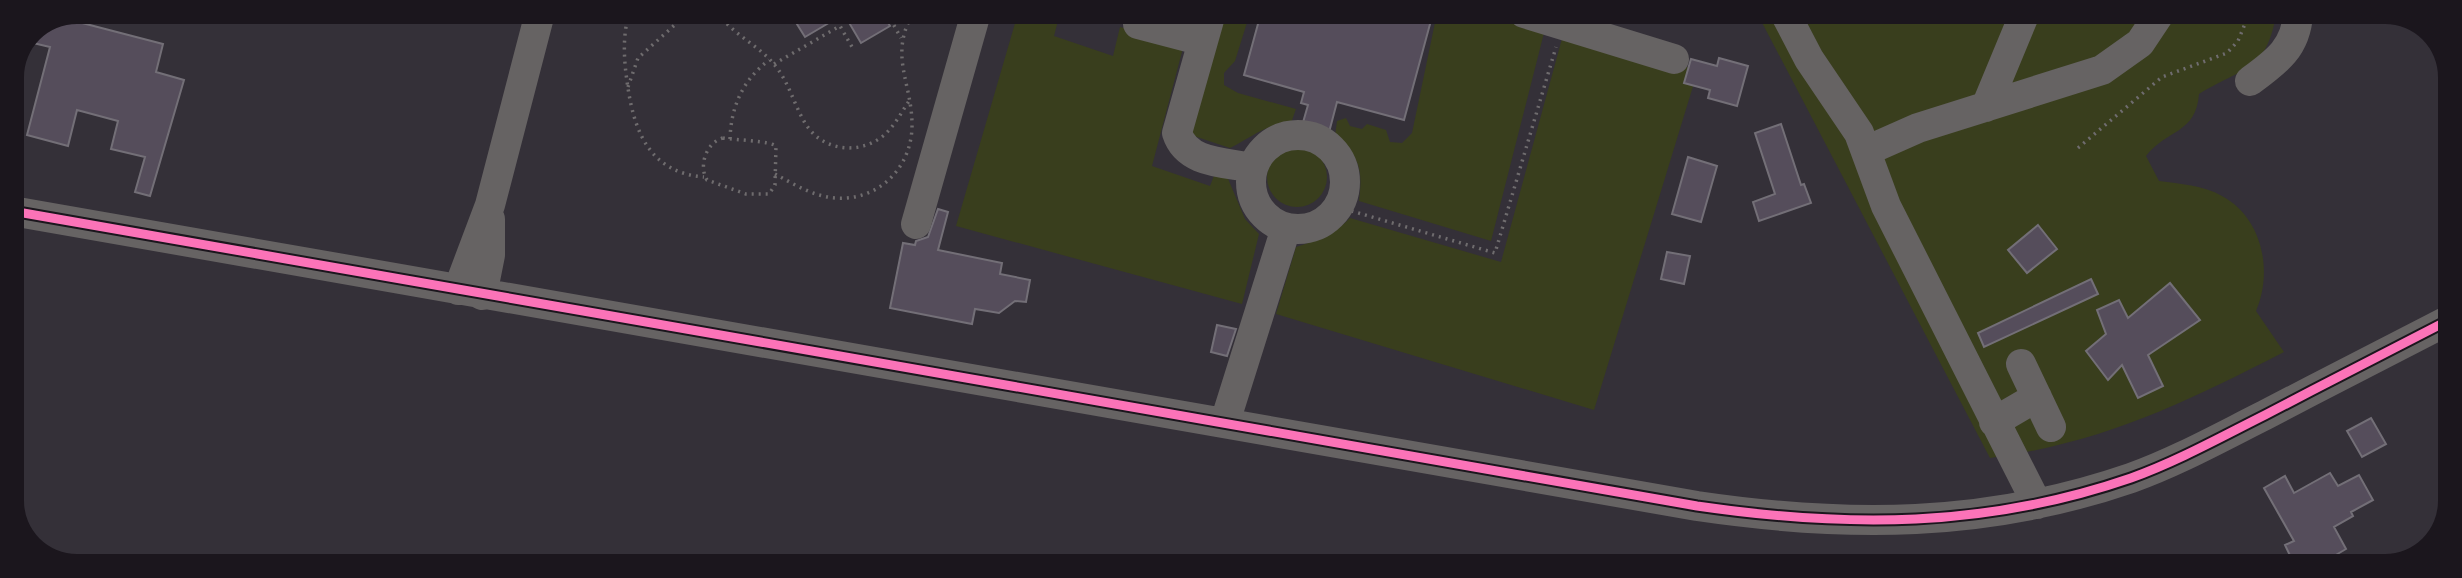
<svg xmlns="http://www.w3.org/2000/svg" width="2462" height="578" font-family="Roboto,sans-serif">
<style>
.green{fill:#393e1d}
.building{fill:#554d5b;stroke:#736f77;stroke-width:2}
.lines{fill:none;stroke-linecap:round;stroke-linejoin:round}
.path{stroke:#6f6c6e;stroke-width:3.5;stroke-dasharray:2 5;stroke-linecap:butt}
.minor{stroke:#666363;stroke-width:30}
.cycleway-casing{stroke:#1b161d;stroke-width:13}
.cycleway{stroke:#fb73b8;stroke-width:9}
</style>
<rect width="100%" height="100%" fill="#343038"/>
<path class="green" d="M 1018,13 L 1060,13 L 1054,36 L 1113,56 L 1120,27 L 1184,44 L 1152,166 L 1210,186 L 1217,168 L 1226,174 L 1245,219 L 1259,234 L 1242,304 L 956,226 Z
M 1214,13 L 1250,13 L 1235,61 L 1224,73 L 1224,85 L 1238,93 L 1296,109 L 1291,123 C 1265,124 1253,137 1230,148 L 1191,135 Z
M 1437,13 L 1506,13 L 1546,25 L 1491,241 L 1359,201 C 1363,168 1360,158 1335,136 L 1337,121 L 1346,118 L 1350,126 L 1362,129 L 1367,124 L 1386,130 L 1390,142 L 1402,143 L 1412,133 Z
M 1757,13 L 2276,14 C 2267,71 2243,67 2199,94 C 2196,134 2167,129 2146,156 L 2159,181 C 2180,184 2203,185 2222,196 C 2263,218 2273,272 2256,311 L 2284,352 C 2182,404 2105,442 1990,458 Z
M 1563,35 L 1698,70 L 1594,410 L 1276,314 L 1296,247 C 1317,240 1335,234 1350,218 L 1501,262 Z
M1267 177a30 30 0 1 1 60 0a30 30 0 1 1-60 0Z"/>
<path class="building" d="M 790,13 L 882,13 L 890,26 L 861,43 L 844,14 L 805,37 Z
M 1261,13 L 1433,13 L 1404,120 L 1337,102 L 1327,140 L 1300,133 L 1308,105 L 1301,103 L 1304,92 L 1244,75 Z
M 63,18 L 163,44 L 156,72 L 184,80 L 150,196 L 135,192 L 145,157 L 111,149 L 118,121 L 77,110 L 68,146 L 27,135 L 50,47 L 33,43 L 37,29 Z
M 1719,58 L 1748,66 L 1737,106 L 1708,98 L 1710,90 L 1684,83 L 1691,59 L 1717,66 Z
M 1781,124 L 1801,185 L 1804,184 L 1811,203 L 1759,221 L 1753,202 L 1775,194 L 1755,133 Z
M 1688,157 L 1717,166 L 1701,222 L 1672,214 Z
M 938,209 L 948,212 L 938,250 L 1002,263 L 1000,274 L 1030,280 L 1026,302 L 1015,301 L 999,313 L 975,309 L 972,324 L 890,308 L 903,243 L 915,245 L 916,241 L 928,237 Z
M 2038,225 L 2057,249 L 2027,273 L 2008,250 Z
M 1667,252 L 1690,256 L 1684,284 L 1661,279 Z
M 2091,279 L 2098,294 L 1984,347 L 1978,333 Z
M 2170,283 L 2200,320 L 2148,355 L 2163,386 L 2138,398 L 2122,365 L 2108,380 L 2086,351 L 2106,334 L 2097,310 L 2119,300 L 2128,318 Z
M 1217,325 L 1236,329 L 1227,356 L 1211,352 Z
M 2371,418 L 2386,444 L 2362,457 L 2347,431 Z
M 2330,473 L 2338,486 L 2359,475 L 2373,500 L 2351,512 L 2353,516 L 2334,527 L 2346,549 L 2317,566 L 2295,566 L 2285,545 L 2294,541 L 2264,488 L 2285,476 L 2294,493 Z"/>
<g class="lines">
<path class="path" d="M 629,13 C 622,38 624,62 628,88 C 635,135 652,173 704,177
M 718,13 C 734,36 761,46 777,68 C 790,85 795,108 807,126 C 824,151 859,155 883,136 C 894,127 901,113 909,101
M 887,13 L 901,38
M 774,64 L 840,26 L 852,47
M 628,87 L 638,58 L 688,13
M 723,138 C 735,140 770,141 776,146 L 775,185 L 769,194 L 746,194 L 707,180 C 698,165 707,142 723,138 Z
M 730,139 C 731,106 743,80 769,60
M 2078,148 L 2162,77 L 2227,53 L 2238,41 L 2249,14
M 775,174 C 790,182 806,192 823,196 C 869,207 910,175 912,128 C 913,83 888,57 913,13
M 1338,207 L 1495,253 L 1556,47"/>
<path class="minor" d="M 1211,13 L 1177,133 C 1187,164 1225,162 1253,168
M 1524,13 L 1674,59
M 1785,13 L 1809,59 L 1859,133 L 1886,206 L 2037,504
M 1138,24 L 1203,41
M 2250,81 C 2276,62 2296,48 2298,14
M 1986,107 L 2025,13
M1251 182a47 47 0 1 1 94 0a47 47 0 1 1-94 0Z
M 1866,151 L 1918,128 L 2102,70 L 2140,43 L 2160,13
M 12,211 L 1697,506 C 1847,528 1986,528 2131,478 C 2178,461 2221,437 2265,415 C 2326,383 2387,352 2449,320
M 916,224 L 976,13
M 458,290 L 490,205 L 540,13
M 482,295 L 490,255 L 490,219
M 2021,364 L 2051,427
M 1225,422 L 1286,228
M 1994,422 L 2037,397"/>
<g class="cycleway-casing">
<path id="cycleway" d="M 12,211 L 1697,506 C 1847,528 1986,528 2131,478 C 2178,461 2221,437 2265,415 C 2326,383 2387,352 2449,320"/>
</g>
<use href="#cycleway" class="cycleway"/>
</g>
<path d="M0 0H2462V578H0ZM77 24H2385A53 53 0 0 1 2438 77V501A53 53 0 0 1 2385 554H77A53 53 0 0 1 24 501V77A53 53 0 0 1 77 24Z" fill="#1b161d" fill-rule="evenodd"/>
</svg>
